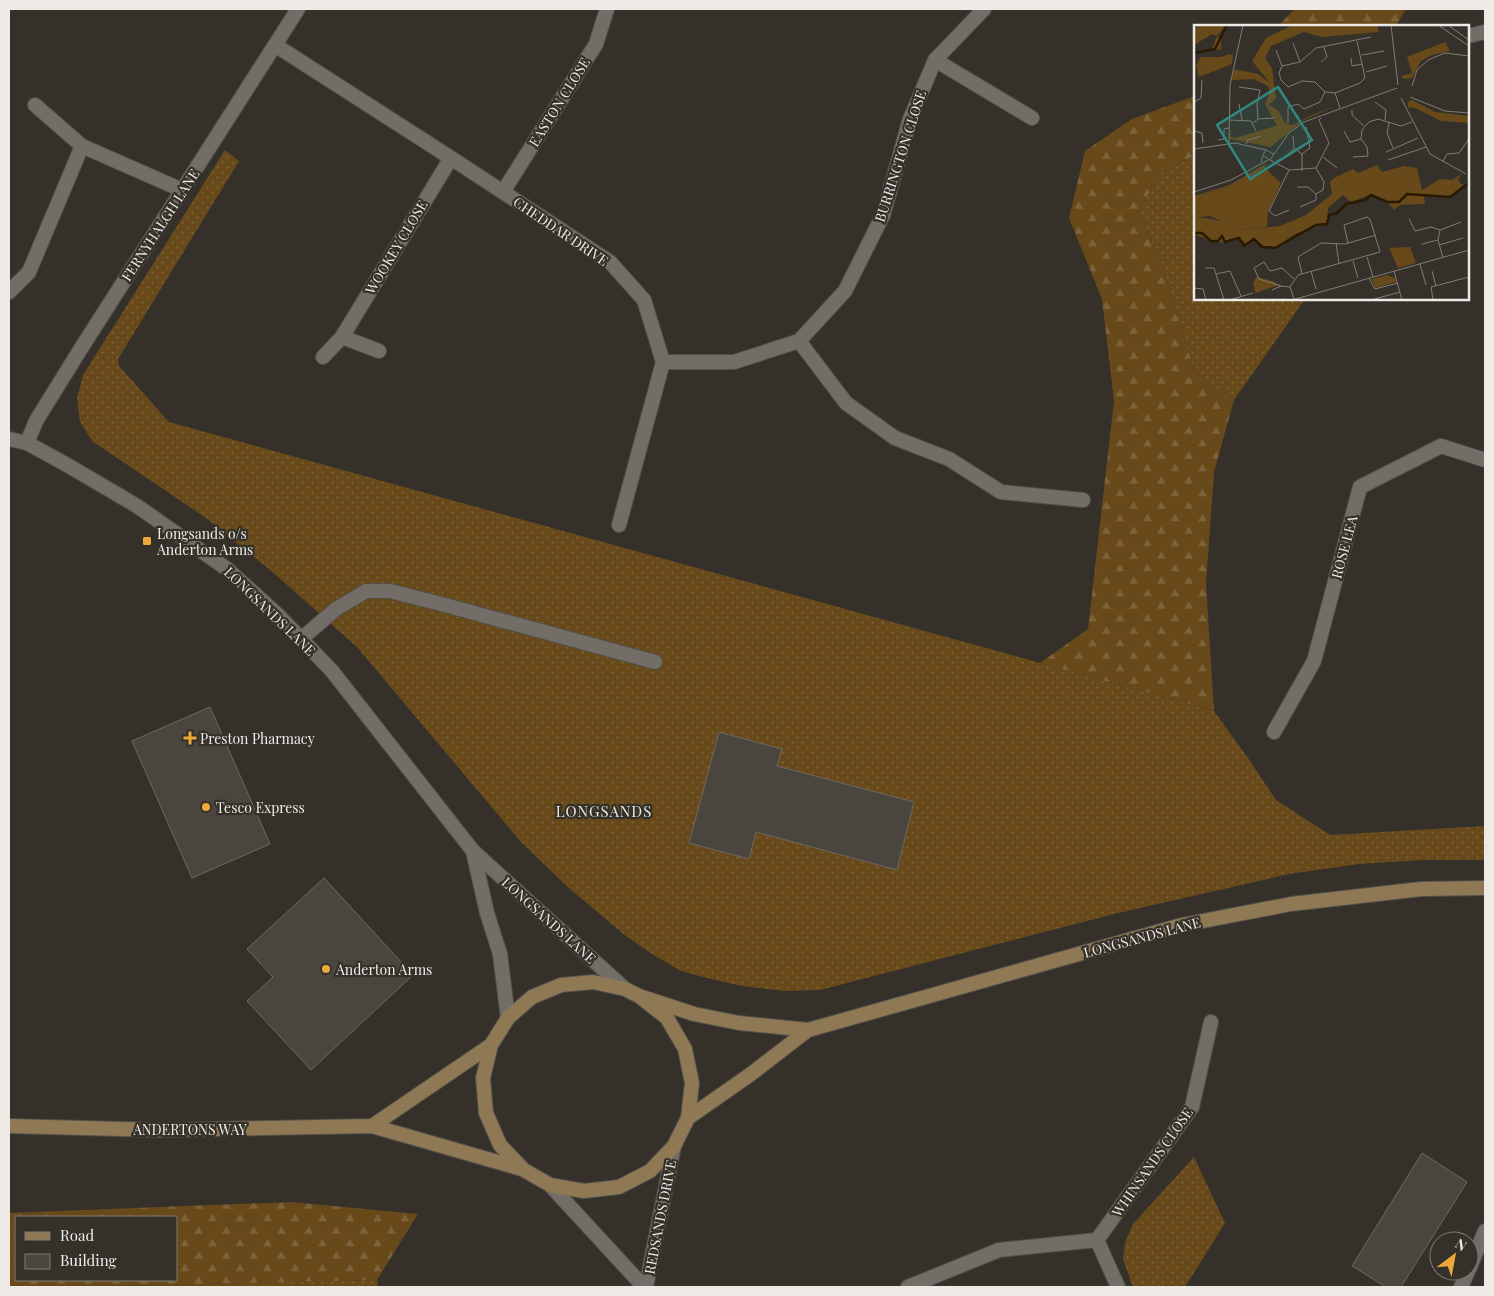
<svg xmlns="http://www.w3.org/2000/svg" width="1494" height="1296" font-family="'Playfair Display',serif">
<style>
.grass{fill:url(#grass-dots)}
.forest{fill:url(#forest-firs);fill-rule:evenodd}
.building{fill:#4a453f;stroke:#6e6962}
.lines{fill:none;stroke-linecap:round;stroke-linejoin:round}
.service-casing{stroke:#534f4a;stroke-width:16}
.minor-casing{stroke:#534f4a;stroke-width:16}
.tertiary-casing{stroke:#534f4a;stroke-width:16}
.secondary-casing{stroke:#534f4a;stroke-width:16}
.service{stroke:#726d66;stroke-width:14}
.minor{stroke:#726d66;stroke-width:14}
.tertiary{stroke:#726d66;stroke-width:14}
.secondary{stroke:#8f7955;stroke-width:14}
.poi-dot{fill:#eca93a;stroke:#35312a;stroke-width:2}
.labels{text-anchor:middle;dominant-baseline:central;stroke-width:4.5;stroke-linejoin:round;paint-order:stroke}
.street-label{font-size:14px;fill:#eeebe7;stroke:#35312a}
.poi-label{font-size:14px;fill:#eeebe7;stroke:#35312a;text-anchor:start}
.neighbourhood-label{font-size:15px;letter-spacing:1px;fill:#eeebe7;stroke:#35312a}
.inset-river{fill:none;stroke:#2a1900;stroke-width:2.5}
.inset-road{fill:none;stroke:#7f7b76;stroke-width:1}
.view{fill:#308880;fill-opacity:0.15;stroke:#308880;stroke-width:2.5}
.inset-edge{fill:none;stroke:#eeebe7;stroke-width:2.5}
</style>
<defs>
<pattern id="grass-dots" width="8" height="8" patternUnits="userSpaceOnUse" patternTransform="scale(1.25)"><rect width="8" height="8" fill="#67491a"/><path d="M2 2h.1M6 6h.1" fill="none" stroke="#7d633b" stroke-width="1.8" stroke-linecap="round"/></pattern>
<pattern id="forest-firs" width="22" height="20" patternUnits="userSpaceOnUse" patternTransform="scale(1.25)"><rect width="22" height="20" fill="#67491a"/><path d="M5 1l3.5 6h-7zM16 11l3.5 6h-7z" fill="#7d633b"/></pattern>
</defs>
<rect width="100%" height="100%" fill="#35312a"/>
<path class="grass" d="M 225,150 L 239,161 L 118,359 L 119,366 L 169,422 L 1214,711 L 1248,758 L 1276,800 L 1330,835 L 1485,826 L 1485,860 L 1423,860 L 1359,864 L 1289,874 L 1118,913 L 820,990 L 784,991 L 742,986 L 707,978 L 681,971 L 652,954 L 626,936 L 571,890 L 520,841 L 357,647 L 276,575 L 206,518 L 92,441 L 80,422 L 77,398 L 83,375 Z
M 1195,155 L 1195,299 L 1305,299 L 1234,400 L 1195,373 L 1163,269 L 1139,211 L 1160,173 Z
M 1194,1157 L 1225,1223 L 1185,1287 L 1133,1287 L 1123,1259 L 1125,1243 L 1133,1224 Z
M 377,1280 L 378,1287 L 73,1287 Z"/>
<path class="forest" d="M 1295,9 L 1406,9 L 1396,26 L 1278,26 Z
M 1195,96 L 1195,155 L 1160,173 L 1139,211 L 1163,269 L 1195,373 L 1234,400 L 1214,472 L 1206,584 L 1214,711 L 1040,663 L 1088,629 L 1114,401 L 1102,299 L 1069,218 L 1085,151 L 1132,119 Z
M 291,1202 L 418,1214 L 377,1280 L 73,1287 L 9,1287 L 9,1213 ZM 16,1217 L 176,1217 L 176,1280 L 16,1280 Z"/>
<path class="building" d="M 210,707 L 270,844 L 192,878 L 132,741 Z
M 719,732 L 782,749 L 777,766 L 914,802 L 897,870 L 756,832 L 749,859 L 689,843 Z
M 324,878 L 413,975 L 311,1070 L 247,1001 L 273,977 L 247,949 Z
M 1422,1153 L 1467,1182 L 1401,1287 L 1386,1287 L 1352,1266 Z"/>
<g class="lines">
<g class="service-casing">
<path id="service" d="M 935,60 L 1032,118"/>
</g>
<g class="minor-casing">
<path id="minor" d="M 1468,36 L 1485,32
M 275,45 L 451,158 L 610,262 L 644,300 L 663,362 L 619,525
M 35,105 L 82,146
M 503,192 L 596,44 L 607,9
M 9,292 L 29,272 L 82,146 L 182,190
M 342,337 L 451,158
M 799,341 L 846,403 L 895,438 L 949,459 L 1001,492 L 1083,500
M 323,357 L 342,337 L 379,351
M 663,362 L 734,362 L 799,341 L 845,291 L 883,215 L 910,119 L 935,60 L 984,9
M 27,443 L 36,421 L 80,350 L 298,9
M 301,639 L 336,609 L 366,591 L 390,591 L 445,605 L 655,662
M 1274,732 L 1314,661 L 1360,487 L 1441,446 L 1485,460
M 550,1185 L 644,1287
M 1097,1240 L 1118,1287
M 1469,1269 L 1485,1231
M 646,1287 L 674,1146
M 908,1287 L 999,1250 L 1097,1240 L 1192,1107 L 1211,1022
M 1461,1287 L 1468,1271"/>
</g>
<g class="tertiary-casing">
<path id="tertiary" d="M 9,439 L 27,443 L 69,466 L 137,506 L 227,569 L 279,616 L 332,671 L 473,851 L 625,989
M 473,851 L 487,913 L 500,954 L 508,1018"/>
</g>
<g class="secondary-casing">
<path id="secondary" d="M 639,996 L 694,1014 L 739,1023 L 808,1030 L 1182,925 L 1291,904 L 1421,889 L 1485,888
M 688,1118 L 751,1074 L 808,1030
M 9,1126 L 159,1130 L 372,1126 L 522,1169
M 372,1126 L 491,1045 L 508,1018 L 532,997 L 561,985 L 593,982 L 625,989 L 639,996 L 667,1018 L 685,1049 L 692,1083 L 688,1118 L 674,1146 L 650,1171 L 619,1187 L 584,1191 L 550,1185 L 524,1170 L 500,1145 L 486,1113 L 483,1078 L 491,1045"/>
</g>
<use href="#service" class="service"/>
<use href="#minor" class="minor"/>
<use href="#tertiary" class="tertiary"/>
<use href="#secondary" class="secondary"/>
</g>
<g class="poi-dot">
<rect x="142" y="536" width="10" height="10" rx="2.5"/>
<path d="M187.5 730.5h5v5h5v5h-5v5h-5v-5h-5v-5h5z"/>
<circle cx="206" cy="807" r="5"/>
<circle cx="326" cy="969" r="5"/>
</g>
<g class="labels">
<g class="street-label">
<text transform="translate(559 102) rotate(-58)">EASTON CLOSE</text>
<text transform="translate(900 156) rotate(-72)">BURRINGTON CLOSE</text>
<text transform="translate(160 225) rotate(-57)">FERNYHALGH LANE</text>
<text transform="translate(561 231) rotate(34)">CHEDDAR DRIVE</text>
<text transform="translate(396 247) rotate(-59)">WOOKEY CLOSE</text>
<text transform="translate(1344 547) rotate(-75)">ROSE LEA</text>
<text transform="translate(270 611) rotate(44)">LONGSANDS LANE</text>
<text transform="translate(549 920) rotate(42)">LONGSANDS LANE</text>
<text transform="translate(1142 937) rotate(-15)">LONGSANDS LANE</text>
<text x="190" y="1129">ANDERTONS WAY</text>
<text transform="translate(1152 1162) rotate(-55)">WHINSANDS CLOSE</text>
<text transform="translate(660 1217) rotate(-79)">REDSANDS DRIVE</text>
</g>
<g class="poi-label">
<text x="157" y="533">Longsands o/s<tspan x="157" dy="16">Anderton Arms</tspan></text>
<text x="200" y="738">Preston Pharmacy</text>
<text x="216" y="807">Tesco Express</text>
<text x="336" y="969">Anderton Arms</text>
</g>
<g class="neighbourhood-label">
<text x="604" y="811">LONGSANDS</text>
</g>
</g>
<g transform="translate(1194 25)">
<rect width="275" height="275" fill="#35312a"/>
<path d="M 142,81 L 110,95 L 77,122 L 36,114 L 37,101 L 37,112 L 41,113 L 91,98 L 99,100 L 118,90 ZM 71,143 L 87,158 L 74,187 L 73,202 L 48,205 L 16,191 L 5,192 L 4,175 L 10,169 L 42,161 ZM 216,222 L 222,238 L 204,243 L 195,223 ZM 193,250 L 201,253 L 202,257 L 181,263 L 178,254 ZM 62,252 L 79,256 L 85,260 L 61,268 L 59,258 Z" fill="#67491a"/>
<path d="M 7,0 L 32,0 L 23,11 L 27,14 L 27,24 L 18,25 L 23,11 L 18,9 L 0,20 L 0,4 ZM 99,0 L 183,0 L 185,7 L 128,12 L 110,7 L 77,21 L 71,33 L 78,43 L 82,73 L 75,80 L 84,85 L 91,98 L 83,101 L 71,79 L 76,67 L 74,61 L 60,54 L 38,55 L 40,44 L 64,49 L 76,58 L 58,36 L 72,13 ZM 251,17 L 256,26 L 238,30 L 227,36 L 218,53 L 210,54 L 207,51 L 218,48 L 213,32 ZM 35,29 L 39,30 L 38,39 L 5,52 L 2,40 L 7,32 L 27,32 ZM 218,75 L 241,87 L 275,91 L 275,98 L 247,96 L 219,82 L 214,83 L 214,77 ZM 71,139 L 71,143 L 42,161 L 10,169 L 4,175 L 5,192 L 38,198 L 48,205 L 86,201 L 112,190 L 138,169 L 136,157 L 140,153 L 159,144 L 164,148 L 183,140 L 188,147 L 210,141 L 223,143 L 228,165 L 246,154 L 258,155 L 267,149 L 264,155 L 268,160 L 272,158 L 255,172 L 230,171 L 231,179 L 206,180 L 200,185 L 192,175 L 178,169 L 157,177 L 149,170 L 134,183 L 133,198 L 101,209 L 82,222 L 69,221 L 59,213 L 54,220 L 45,213 L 35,214 L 33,218 L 17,216 L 0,209 L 0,171 L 36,160 Z" fill="#67491a"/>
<path class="inset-river" d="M 0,28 L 21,24 L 33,0M 0,208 L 8,208 L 17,216 L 24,216 L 28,211 L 31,217 L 45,213 L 50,221 L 60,214 L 68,222 L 81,223 L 122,200 L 133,199 L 135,190 L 143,188 L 152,179 L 171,175 L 177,170 L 193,177 L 205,177 L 213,169 L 256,172 L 275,158"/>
<path class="inset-road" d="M 197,0 L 204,60M 244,0 L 275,21M 254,0 L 275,15M 99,18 L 106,37M 82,25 L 88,41M 168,30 L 190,26M 157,33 L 158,41 L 169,39M 127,37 L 133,32 L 130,22M 172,47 L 193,41M 218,61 L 223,45 L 234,35 L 251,28 L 275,31M 45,62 L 66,65 L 63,79 L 64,94 L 59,98M 141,68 L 166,58 L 171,53 L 163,16M 216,72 L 251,86 L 275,88M 207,73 L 236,129 L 272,149M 0,77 L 7,73 L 8,55M 181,77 L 192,85 L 191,95M 45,79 L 48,95M 146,83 L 141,68 L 131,67 L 121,57 L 108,56 L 94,62 L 87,55 L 85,48 L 88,41 L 106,37 L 122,23 L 177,12M 158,85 L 158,90 L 170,101M 64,94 L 80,93M 35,95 L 57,96 L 62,106M 94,98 L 94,82 L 104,79 L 110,84 L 126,77 L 131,67M 195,98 L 193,108 L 199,123M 0,106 L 8,108 L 9,118M 150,106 L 156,117 L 167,114M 24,115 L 30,114 L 30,104 L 35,103M 35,118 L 36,60 L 49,0M 52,119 L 54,115 L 67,111M 100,123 L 108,129 L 108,146M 0,124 L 41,118 L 72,125M 192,127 L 224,113M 80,129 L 95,108 L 110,97 L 203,63M 108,129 L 116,123 L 112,102M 129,132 L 143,143M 159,132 L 174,131 L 173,122 L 167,114 L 168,105 L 175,97 L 184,94 L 207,101 L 218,97M 91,133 L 100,123 L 99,111M 76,135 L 95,145 L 122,143 L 135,118 L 125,95 L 127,93M 194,135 L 232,122M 249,136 L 253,129 L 265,128 L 275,114M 67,137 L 70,128 L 72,125 L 80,129 L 76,135 L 70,131M 95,145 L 75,186 L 81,191 L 95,185M 103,162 L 114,162 L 122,169 L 129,165 L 130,157 L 122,143M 0,167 L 37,155 L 74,135M 106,182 L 122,175 L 122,169M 215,194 L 221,206 L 237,202 L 246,205M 142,218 L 145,239M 228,219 L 244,215M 245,220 L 269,213M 173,232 L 179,252M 249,233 L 244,215 L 246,205 L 267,197M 159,236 L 164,253M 226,239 L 232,260M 11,243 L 20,243 L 30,275M 117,246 L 122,264M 200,246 L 208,275M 238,246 L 242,261M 22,249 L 36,246 L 47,271M 108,249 L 104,232 L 127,218 L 151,219 L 182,210M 175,253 L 181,264 L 204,258M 87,261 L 65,254 L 60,243 L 70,237 L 76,246 L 88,243 L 100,254M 0,263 L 9,264 L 12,275M 78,265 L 87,261 L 96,262M 100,274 L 96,262 L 104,250 L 186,227 L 176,194 L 173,192 L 150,200 L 154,218M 35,275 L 59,268M 98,275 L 275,225M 177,275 L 206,267M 239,275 L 237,262 L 275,252"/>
<path class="view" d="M 84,62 L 118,115 L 56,154 L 23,100 Z"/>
<rect width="275" height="275" class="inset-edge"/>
</g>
<rect width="1494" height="1296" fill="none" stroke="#eeebe7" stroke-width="20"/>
<rect x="15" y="1216" width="162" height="65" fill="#35312a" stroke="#7f7b76"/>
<rect x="25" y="1232" width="25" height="8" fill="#8f7955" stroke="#7f7b76"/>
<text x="60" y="1241" font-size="15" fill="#eeebe7">Road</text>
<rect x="25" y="1254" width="25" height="15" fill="#4a453f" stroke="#7f7b76"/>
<text x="60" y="1266" font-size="15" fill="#eeebe7">Building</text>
<g transform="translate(1454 1256) rotate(32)"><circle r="24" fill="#35312a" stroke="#7f7b76"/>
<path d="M0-4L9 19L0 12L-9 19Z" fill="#eca93a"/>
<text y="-8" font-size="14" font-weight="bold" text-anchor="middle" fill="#eeebe7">N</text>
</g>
</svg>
